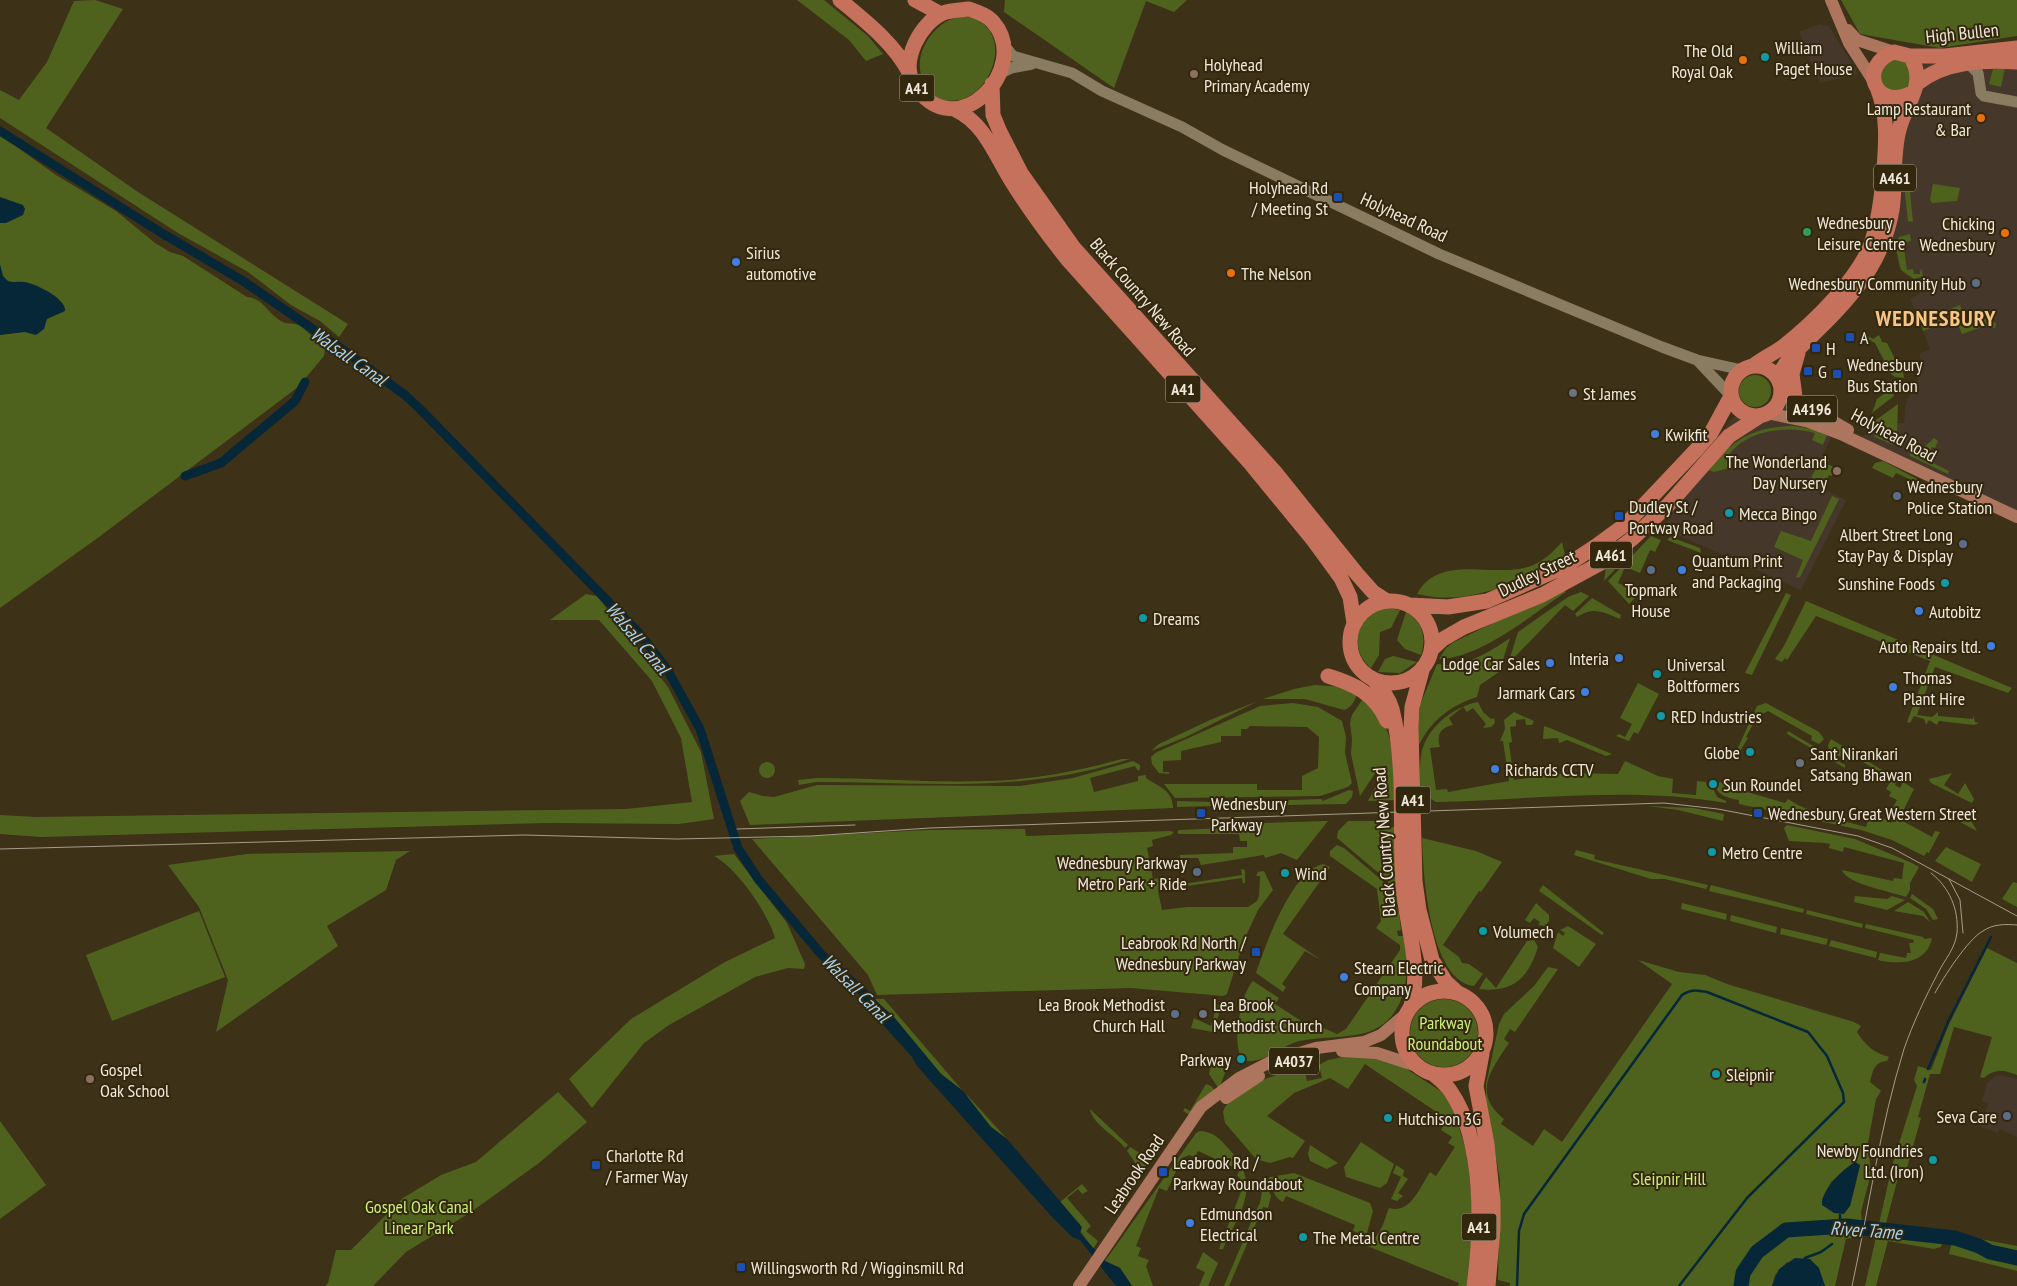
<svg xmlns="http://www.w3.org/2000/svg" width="2017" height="1286" font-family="'PT Sans Narrow',sans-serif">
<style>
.commercial{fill:#45382a}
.green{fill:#4f621d;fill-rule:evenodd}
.water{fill:#062738}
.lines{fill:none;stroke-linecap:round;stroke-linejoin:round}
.stream{stroke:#062738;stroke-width:2.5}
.canal{stroke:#062738;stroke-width:9}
.river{stroke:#062738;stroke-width:15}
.secondary{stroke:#8a7c61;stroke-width:11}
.primary{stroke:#ae755e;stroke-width:12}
.highway{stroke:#c6715c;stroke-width:15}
.tram{stroke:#a69c8a;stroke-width:1}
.culture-dot{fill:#0f9aa8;stroke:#33270e;stroke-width:2}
.food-dot{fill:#e8710a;stroke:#33270e;stroke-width:2}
.education-dot{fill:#8d6e63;stroke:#33270e;stroke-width:2}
.transit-dot{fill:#1a4fb4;stroke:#33270e;stroke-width:2}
.leisure-dot{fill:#2e9e5b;stroke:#33270e;stroke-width:2}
.shop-dot{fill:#3f7fe0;stroke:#33270e;stroke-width:2}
.service-dot{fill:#5c6f8a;stroke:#33270e;stroke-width:2}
.worship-dot{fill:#6b7280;stroke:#33270e;stroke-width:2}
.labels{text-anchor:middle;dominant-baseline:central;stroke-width:4;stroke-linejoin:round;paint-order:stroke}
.shield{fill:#33270e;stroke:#b7ae9d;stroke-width:1}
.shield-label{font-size:16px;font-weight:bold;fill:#f0e8da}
.street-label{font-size:18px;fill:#f0e8da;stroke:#33270e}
.poi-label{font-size:18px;fill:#f0e8da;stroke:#33270e;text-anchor:start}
.park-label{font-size:18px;fill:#ccf178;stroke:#33270e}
.water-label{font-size:19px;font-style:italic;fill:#a6d3ef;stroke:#33270e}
.district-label{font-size:22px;font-weight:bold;letter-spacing:1px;fill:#f8c585;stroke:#33270e}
</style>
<rect width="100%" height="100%" fill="#3d3118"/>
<path class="commercial" d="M 1819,24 L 1829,26 L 1858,74 L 1820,83 L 1799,32 Z
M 2017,53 L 2017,516 L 1861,441 L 1864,435 L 1897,423 L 1904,423 L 1906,403 L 1920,374 L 1917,372 L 1922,362 L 1919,354 L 1930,349 L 1910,298 L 1920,294 L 1914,279 L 1904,274 L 1899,267 L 1896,250 L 1897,240 L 1890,243 L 1895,98 L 1914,62 Z
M 1779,399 L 1836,428 L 1809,482 L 1846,500 L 1801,590 L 1678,535 L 1669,526 L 1667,515 L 1669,504 L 1664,499 L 1740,410 L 1751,416 L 1773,410 Z
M 2002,1075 L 2017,1079 L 2017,1137 L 1999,1129 L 1998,1133 L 1981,1127 L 1988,1103 L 1982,1101 L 1987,1083 L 1996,1076 Z"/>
<path class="green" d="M 95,0 L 123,9 L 46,128 L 138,192 L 348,324 L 339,337 L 320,321 L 291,305 L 248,272 L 178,233 L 0,118 L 0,90 L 19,100 L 47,62 L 74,1 Z
M 797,0 L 824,0 L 868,36 L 883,54 L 866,61 L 849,40 Z
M 1005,0 L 1187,0 L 1174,12 L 1146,1 L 1114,88 L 1004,12 Z
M 1841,0 L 2017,0 L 2017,36 L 1940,48 L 1860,34 Z
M 962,16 C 1024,23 989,115 940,99 C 934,97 927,88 924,83 C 913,61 925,36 944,23 C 949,19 957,18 962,16 Z
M 1892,58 L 1909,62 L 1911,84 L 1902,91 L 1887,89 L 1881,80 L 1880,70 Z
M 2005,68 L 2001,87 L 1989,84 L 1993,69 Z
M 0,135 L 56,175 L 116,211 L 155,243 L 170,252 L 183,256 L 247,297 C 263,298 268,314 281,321 C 287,325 294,322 300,326 C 304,328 322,345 325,349 L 324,356 L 298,387 L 99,537 L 0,608 Z
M 1909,183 L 1913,222 L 1908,221 L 1904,184 Z
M 1933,184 L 1960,188 L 1957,201 L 1932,203 L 1930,200 Z
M 1910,234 L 1911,241 L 1903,243 L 1907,270 L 1913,269 L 1914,274 L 1920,274 L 1921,268 L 1923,276 L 1914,279 L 1901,270 L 1895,245 L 1899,237 Z
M 1960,305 L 1966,321 L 1987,319 L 1996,323 L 1995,328 L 1982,327 L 1962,334 L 1955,318 L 1923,331 L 1920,322 Z
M 1879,335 L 1882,342 L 1887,343 L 1898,365 L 1902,366 L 1904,378 L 1895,377 L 1891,374 L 1875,343 L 1868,339 L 1868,336 L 1873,339 Z
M1739 391a16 16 0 1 1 32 0a16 16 0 1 1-32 0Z
M 1888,391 L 1893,393 L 1894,396 L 1872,413 L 1877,399 Z
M 1898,404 L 1897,437 L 1893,445 L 1875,437 L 1872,428 L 1876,420 Z
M 1794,426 L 1813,429 L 1827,435 L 1823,445 L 1812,440 L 1815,433 C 1786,425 1741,430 1726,460 L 1731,463 L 1729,468 L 1714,472 L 1709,470 C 1734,438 1754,427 1794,426 Z
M 1934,438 L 1938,441 L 1935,448 L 1932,447 L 1928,454 L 1931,456 L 1929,461 L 1949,471 L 1948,474 L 1910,456 L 1907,443 L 1912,439 L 1921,450 Z
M 1822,456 L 1829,460 L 1827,464 L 1836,468 L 1832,476 L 1829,475 L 1822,488 L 1809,482 Z
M 1883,461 L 1919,480 L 1918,483 L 1896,473 L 1893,478 L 1872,468 L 1875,463 Z
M 1832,496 L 1839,499 L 1800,577 L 1796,578 L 1803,560 L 1774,547 L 1781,531 L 1811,541 Z
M 1651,536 L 1661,540 L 1655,552 L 1650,550 L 1640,573 L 1625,567 L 1618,583 L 1631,589 L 1629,595 L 1635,598 L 1629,604 L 1608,581 Z
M 1670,537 L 1700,548 L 1701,553 L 1667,540 Z
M 1562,542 L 1565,555 L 1561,562 C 1512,582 1471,607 1417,594 C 1439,553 1493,578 1528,567 C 1543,562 1552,553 1562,542 Z
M 1626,552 L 1628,556 L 1604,581 L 1606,567 Z
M 1563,589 L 1566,592 C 1531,615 1481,658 1439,659 L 1446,648 L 1454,642 Z
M 1581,592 L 1589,596 L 1573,611 L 1565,605 L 1508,664 L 1518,632 L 1568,597 Z
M 1786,593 L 1791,595 L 1752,675 L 1745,673 Z
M 586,594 L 597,596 L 668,687 L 701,752 L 714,819 L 679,824 L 546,823 L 41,837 L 0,834 L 0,815 L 36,817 L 626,809 L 692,802 L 681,738 L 652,681 L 599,620 L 550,620 Z
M 1592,598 L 1621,615 L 1620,619 C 1604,612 1593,606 1577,617 L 1575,614 Z
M 1806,601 L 2012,688 L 2008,693 L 1935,667 L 1917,715 L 1932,717 L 1938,712 L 1938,716 L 1973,719 L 1973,715 L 1975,722 L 1979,723 L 1974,725 L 1939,721 L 1937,725 L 1929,720 L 1926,725 L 1924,719 L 1914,716 L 1910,723 L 1907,722 L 1930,661 L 1816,616 L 1787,660 L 1785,658 L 1782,662 L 1775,659 L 1784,646 Z
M 1387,608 L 1400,610 L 1391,628 L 1380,632 L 1379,655 L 1371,668 C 1347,648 1357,614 1387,608 Z
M 1406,612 C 1422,621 1427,637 1421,655 L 1405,649 L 1397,640 Z
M 1510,638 L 1499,672 L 1480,685 L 1477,697 C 1449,706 1429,722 1417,749 L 1420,705 L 1437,664 C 1465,668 1488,653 1510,638 Z
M 1393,656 L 1417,662 L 1400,673 L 1378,672 L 1385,659 Z
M 1638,683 L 1659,694 L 1638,734 L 1634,732 L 1629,741 L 1616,736 L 1619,734 L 1625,737 L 1632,724 L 1620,718 Z
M 1315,685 L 1345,687 L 1357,692 C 1356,700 1351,708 1344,710 L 1305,699 L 1263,699 L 1294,689 Z
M 1364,697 C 1371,706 1381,716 1385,726 C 1396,748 1393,776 1394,800 L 1368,801 L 1382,774 L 1376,772 L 1360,796 L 1351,754 L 1352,739 L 1350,723 L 1352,715 Z
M 1258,701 L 1186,737 L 1151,751 L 1159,744 L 1210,720 Z
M 1478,702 L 1483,712 L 1491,719 L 1494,718 L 1495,723 L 1491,727 L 1483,728 L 1486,724 L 1473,708 L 1467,712 L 1463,707 L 1449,718 L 1453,725 C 1441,727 1436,735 1440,747 L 1430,748 L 1436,790 L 1447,789 L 1448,792 L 1509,781 L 1503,741 L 1500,741 L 1505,729 L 1504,720 L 1514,712 L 1534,721 L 1532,725 L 1526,725 L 1525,719 L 1516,720 L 1516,726 L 1510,727 L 1512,742 L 1509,743 L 1514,780 L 1563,773 L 1618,774 L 1625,761 L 1658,776 L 1673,779 L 1672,793 L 1696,795 L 1697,781 L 1706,782 L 1707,787 L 1712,786 L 1717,797 L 1726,801 L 1726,803 C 1635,786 1529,800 1436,802 L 1431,799 L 1421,799 C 1420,785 1419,770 1421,756 C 1425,728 1453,707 1478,702 Z
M 1293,703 L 1318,707 L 1342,721 L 1346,737 L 1345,753 L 1352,783 L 1348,787 L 1320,796 L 1175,798 L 1164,784 L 1257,784 L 1257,790 L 1302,790 L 1302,776 L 1318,768 L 1319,737 L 1307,727 L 1250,726 L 1247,729 L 1241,729 L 1241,736 L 1221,736 L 1221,742 L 1181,751 L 1181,760 L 1163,761 L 1163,772 L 1169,772 L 1169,774 L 1159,773 L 1152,764 L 1151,757 L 1155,753 L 1260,706 Z
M 1766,703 L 1819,732 L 1824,739 L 1819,744 L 1811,740 L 1812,736 L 1768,711 L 1757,717 L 1746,737 L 1748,738 L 1740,751 L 1737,750 L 1757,706 Z
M 1544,726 L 1550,728 L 1612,754 L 1606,756 L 1567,740 L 1559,743 L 1558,738 L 1543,739 Z
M 1788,731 L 1845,765 L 1845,768 L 1787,734 Z
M 1831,739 L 1897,779 L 1895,785 L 1900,788 L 1903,782 L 1914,789 L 1899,819 L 1932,837 L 1935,831 L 1940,832 L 1929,853 L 1927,852 L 1924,856 L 1892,840 L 1861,830 L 1739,804 L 1739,800 C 1728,798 1716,796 1715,782 L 1726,783 L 1725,789 L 1739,793 L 1740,790 L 1785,803 L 1788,799 C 1802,808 1815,814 1832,810 L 1831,818 L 1866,827 L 1868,820 L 1877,822 L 1880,816 L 1891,823 L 1893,820 L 1888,816 L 1897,800 L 1889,796 L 1891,792 L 1886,789 L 1892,779 L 1853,756 L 1847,761 L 1829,750 L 1828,745 Z
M 1122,759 L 1130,759 C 1023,794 926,782 816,782 L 799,785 L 798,780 L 818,778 C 874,778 930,783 987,781 C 1033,780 1078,771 1122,759 Z
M 1133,761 L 1140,765 L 1140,769 L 1138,771 L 1135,766 L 1090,778 L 1094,792 L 1138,781 L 1138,776 L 1146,775 L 1146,778 C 1159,787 1173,790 1173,808 L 750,825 L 740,801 L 749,792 L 763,796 L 774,797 L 817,785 L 1020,786 L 1073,778 Z
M759 770a8 8 0 1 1 16 0a8 8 0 1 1-16 0Z
M 1952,773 L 1944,785 L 1958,794 L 1965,783 L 1974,799 L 1972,803 L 1931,783 L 1929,779 Z
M 1349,790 L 1353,791 L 1352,797 L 1346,804 L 1234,806 L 1234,802 L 1321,799 L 1323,801 Z
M 1177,801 L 1213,802 L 1214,806 L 1177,807 Z
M 1648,806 L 1694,808 L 1724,814 L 1723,821 L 1678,810 Z
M 1948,809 L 1971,821 L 1977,831 L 1945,814 Z
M 1328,821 L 1297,860 L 1281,853 L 1265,858 L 1264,855 L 1201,865 L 1198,858 L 1180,858 L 1180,855 L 1233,853 L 1233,847 L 1247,847 L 1247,841 L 1240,841 L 1239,834 L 1179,834 L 1177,832 L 1179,830 L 1225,828 L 1260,823 Z
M 1348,821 L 1378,821 L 1378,828 L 1395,827 L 1400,910 L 1387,880 L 1337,838 L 1338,831 Z
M 1787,825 L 1855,839 L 1912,863 L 1919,867 L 1910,883 L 1910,890 L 1906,897 C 1893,892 1846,884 1842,870 L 1893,881 L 1894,878 L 1902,879 L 1904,863 L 1844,847 L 1843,852 L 1829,848 L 1830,844 L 1825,843 L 1789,841 L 1784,828 Z
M 1025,829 L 1026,836 L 1170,831 L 1174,832 L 1171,835 L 1152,840 L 1153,846 L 1147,848 L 1153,879 L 1161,878 L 1161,884 L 1175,884 L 1177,878 L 1176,887 L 1158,891 L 1162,910 L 1187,907 L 1248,907 L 1257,901 L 1259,896 L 1260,876 L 1256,876 L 1258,872 L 1264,871 L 1273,890 L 1258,910 L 1244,940 L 1227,994 L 1223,996 L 1131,988 L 877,995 L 868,975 L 752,839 L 926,830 Z
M 1422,838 L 1476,851 L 1502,862 L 1481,892 L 1479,891 L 1443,945 L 1459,957 L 1462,963 L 1469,964 L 1483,974 L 1474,986 C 1429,981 1423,872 1422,838 Z
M 1337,845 L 1344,848 L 1385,883 L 1399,913 L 1401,930 L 1397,931 L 1398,936 L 1403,936 C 1412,973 1407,1024 1361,1034 C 1341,1038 1320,1037 1299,1041 C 1281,1046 1265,1063 1245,1061 C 1229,1050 1241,993 1253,981 L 1279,998 L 1275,1004 L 1315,1030 L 1319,1026 L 1337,1034 L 1346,1029 L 1400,950 L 1400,945 L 1376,928 L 1381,921 L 1377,889 L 1330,856 L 1330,851 Z
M 1946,847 L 1981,864 L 1972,882 L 1935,861 Z
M 1576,850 L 1595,855 L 1594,859 L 1708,885 L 1706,889 L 1665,879 L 1651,879 L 1574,855 Z
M 410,851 L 396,860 L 386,890 L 327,926 L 338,946 L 216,1032 L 228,980 L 199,907 L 168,865 L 247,854 Z
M 734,854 L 787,923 L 805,964 L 804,969 L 788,968 L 755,977 L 669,1025 L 644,1043 L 592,1108 L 569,1079 L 631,1019 L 725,962 L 775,938 C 768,913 737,868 714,856 Z
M 1323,864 L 1330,867 L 1283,934 L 1321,960 L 1305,951 L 1282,984 L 1286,987 L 1283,992 L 1256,973 C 1266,944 1291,872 1323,864 Z
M 1241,869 L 1245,870 L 1245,883 L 1243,883 L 1242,878 L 1180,887 L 1180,878 L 1183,884 L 1242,875 Z
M 2013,882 L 2017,883 L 2017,907 L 2002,899 Z
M 1543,885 L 1604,933 L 1602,935 L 1539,891 Z
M 1711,885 L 1804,909 L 1803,913 L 1709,891 Z
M 1912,894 L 1933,909 L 1938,919 L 1933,920 L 1926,909 L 1910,898 Z
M 1855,896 L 1887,899 L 1892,896 L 1905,900 L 1887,910 L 1854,902 Z
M 1908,902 L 1924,912 L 1930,922 L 1923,916 L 1894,911 Z
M 1536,903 L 1549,915 L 1549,921 L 1545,926 L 1538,925 L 1540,922 L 1534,918 L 1530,923 L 1525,920 Z
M 1682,903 L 1727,914 L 1726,920 L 1681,909 Z
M 1807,910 L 1863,924 L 1862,928 L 1806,914 Z
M 199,911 L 225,977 L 112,1021 L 86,955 Z
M 1731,915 L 1777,927 L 1776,933 L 1730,921 Z
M 1866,924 L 1923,937 L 1924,939 L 1932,938 C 1927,964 1899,965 1878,960 L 1880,953 L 1906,958 L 1907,953 L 1911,953 L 1909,943 L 1913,943 L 1914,940 L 1865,928 Z
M 1568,926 L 1596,944 L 1579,967 L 1553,948 L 1558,932 L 1563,936 L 1565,933 L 1560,930 Z
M 1781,928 L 1828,939 L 1826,945 L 1780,934 Z
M 1534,940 L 1538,947 C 1528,978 1514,993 1479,989 L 1486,977 L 1496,988 L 1527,941 Z
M 1831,940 L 1877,952 L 1876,958 L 1829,946 Z
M 1987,948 L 2017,963 L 2017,1075 C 2003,1070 1996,1068 1984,1078 L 1980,1077 L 1992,1037 L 1954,1027 L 1940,1074 L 1930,1074 L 1918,1117 L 1921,1118 L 1905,1175 L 1899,1174 L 1885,1227 L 1929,1232 L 1932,1229 L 1945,1233 L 1941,1247 L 1934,1249 L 1888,1241 L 1876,1286 L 1865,1286 L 1892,1166 L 1917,1086 L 1914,1080 L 1918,1066 L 1931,1070 L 1949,1024 Z
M 1638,960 L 1679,972 L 1705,975 L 1727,984 L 1854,1022 L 1861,1026 L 1857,1032 C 1865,1045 1874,1053 1889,1057 L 1887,1061 C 1874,1062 1873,1071 1870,1082 L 1881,1091 L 1876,1099 L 1868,1143 L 1871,1173 L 1861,1212 L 1862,1222 L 1859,1237 L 1846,1239 L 1835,1286 L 1825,1286 L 1823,1282 L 1787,1262 L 1775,1275 L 1772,1286 L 1510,1286 L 1510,1283 L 1498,1280 L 1500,1180 L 1486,1100 L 1486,1084 L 1499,1024 L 1504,1014 L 1534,986 L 1548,967 L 1558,969 L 1515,1032 L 1510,1029 L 1504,1039 L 1509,1043 C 1491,1070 1472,1093 1504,1119 L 1501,1124 L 1533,1146 L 1544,1129 L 1562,1142 L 1672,984 ZM 1855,1162 L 1860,1166 L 1850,1206 L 1822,1200 L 1831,1182 Z
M1410 1033a34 34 0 1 1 68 0a34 34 0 1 1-68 0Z
M 874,999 L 884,999 L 963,1091 L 941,1074 L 893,1016 Z
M 1217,1005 L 1222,1005 L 1213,1032 L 1191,1028 L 1194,1018 L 1211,1026 Z
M 1343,1057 L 1366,1057 L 1396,1062 L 1442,1092 L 1453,1109 L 1467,1153 L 1473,1214 L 1469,1286 L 1458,1286 L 1459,1283 L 1360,1243 C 1380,1243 1383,1223 1389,1208 C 1410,1215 1420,1187 1430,1172 L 1436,1176 L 1455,1147 L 1448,1143 L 1452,1137 L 1441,1130 L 1447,1119 L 1365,1064 L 1348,1089 L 1330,1078 L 1294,1093 L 1267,1116 L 1305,1141 L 1293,1158 L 1290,1157 L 1270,1163 L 1256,1159 L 1225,1123 L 1223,1112 L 1225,1107 C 1243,1084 1276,1073 1304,1069 L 1307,1081 L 1322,1078 L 1319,1065 L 1328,1060 Z
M 1214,1064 L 1222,1065 L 1225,1073 L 1219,1089 L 1209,1074 L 1211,1066 Z
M 1206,1084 L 1211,1086 L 1215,1091 L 1190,1115 L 1183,1111 L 1185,1108 L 1190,1111 Z
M 558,1092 L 587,1122 L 539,1163 L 471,1212 L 406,1252 L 373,1286 L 325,1286 L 328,1283 L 336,1250 L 351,1250 L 403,1198 L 441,1175 L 476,1162 Z
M 967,1095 L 1007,1139 L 991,1127 L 968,1100 Z
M 1090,1109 L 1128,1145 L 1125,1148 C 1117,1137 1092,1124 1090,1109 Z
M 0,1121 L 46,1185 L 0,1219 Z
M 1200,1131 C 1214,1132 1219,1138 1228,1148 C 1263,1185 1241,1209 1223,1249 L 1219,1249 L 1242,1189 L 1242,1181 L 1237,1175 L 1240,1170 L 1198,1151 L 1195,1157 L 1189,1155 L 1182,1158 L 1167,1191 L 1159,1188 L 1136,1246 L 1141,1248 L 1138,1256 L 1149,1260 L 1146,1266 L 1153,1286 L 1132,1286 L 1120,1268 L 1105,1261 L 1196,1133 Z
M 1361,1142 L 1394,1164 L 1387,1183 L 1380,1188 L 1346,1177 L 1344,1167 Z
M 1310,1145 L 1338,1163 L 1327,1169 L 1310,1161 L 1308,1154 Z
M 1130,1147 L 1151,1160 L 1148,1165 L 1143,1167 L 1136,1164 L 1127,1151 Z
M 1396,1165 L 1404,1170 L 1403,1176 L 1408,1179 L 1398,1193 L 1403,1196 L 1397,1201 L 1391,1199 L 1401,1177 L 1393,1173 Z
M 1129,1173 L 1137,1182 L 1117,1214 L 1113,1211 L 1120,1207 L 1115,1196 L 1121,1191 L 1120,1188 L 1122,1186 L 1124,1188 L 1135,1180 Z
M 1294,1173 L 1370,1203 L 1373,1211 L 1367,1233 L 1363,1235 L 1353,1231 L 1355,1225 L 1286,1196 L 1283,1202 C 1273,1198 1274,1187 1266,1181 L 1270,1177 Z
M 1082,1184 L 1088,1191 L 1082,1194 L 1078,1189 L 1067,1198 L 1091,1226 L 1086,1231 L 1098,1241 L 1093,1249 L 1060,1202 Z
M 1263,1185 L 1267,1187 L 1271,1196 L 1268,1208 L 1263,1207 L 1229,1286 L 1224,1286 L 1252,1220 L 1255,1221 L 1256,1218 L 1253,1216 L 1260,1203 Z
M 1954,1234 L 2017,1246 L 2017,1271 L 1949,1254 Z
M 1203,1252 L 1218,1263 L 1208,1286 L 1199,1286 L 1205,1272 L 1196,1268 Z"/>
<path class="water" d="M 0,197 L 23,205 L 25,209 L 23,215 L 6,223 L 0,223 Z
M 0,264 L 3,276 L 8,281 C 13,283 18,281 24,282 C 35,283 67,299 65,311 L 47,319 L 44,329 L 36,335 L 25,332 L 0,335 Z
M 877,1002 L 893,1016 L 941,1074 L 963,1091 L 991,1127 L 1007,1139 L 1082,1227 L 1080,1233 L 1105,1261 L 1120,1268 L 1132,1286 L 1116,1286 L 1080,1240 L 1072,1237 L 1053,1218 L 917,1066 L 912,1057 L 877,1018 L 873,1007 Z
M 1855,1162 L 1860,1165 L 1850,1206 L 1844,1214 L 1834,1213 L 1822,1205 C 1821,1190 1843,1169 1855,1162 Z
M 1795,1258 L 1810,1259 L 1819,1268 L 1825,1286 L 1772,1286 L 1779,1269 Z"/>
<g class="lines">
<path class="stream" d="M 1928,1069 L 1949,1020 L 1991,937
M 1924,1082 L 1925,1079
M 1832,1226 L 1833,1232
M 1840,1226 L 1840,1215
M 1883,1231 L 1883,1227
M 1805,1258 L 1821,1252 L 1832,1244
M 1517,1286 L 1519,1231 L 1524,1214 L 1682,995 C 1691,989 1697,990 1707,992 L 1808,1032 L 1827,1056 L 1843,1093 L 1844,1102 L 1747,1198 L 1679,1286"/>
<path class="canal" d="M 0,131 L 160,232 L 243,281 L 339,347 L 405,395 L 420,409 L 639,633 L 667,669 L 700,729 L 738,848 L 758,879 L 821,954 L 863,992 L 881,1013
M 185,476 L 221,463 L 295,401 L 305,382"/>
<path class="river" d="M 1741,1286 L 1743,1273 L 1757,1252 L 1786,1230 L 1846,1226 L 1955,1238 L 1979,1246 L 1990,1252 L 2017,1258"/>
<path class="secondary" d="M 1003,44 L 1013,56 L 1072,73 L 1102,91 L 1182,127 L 1223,150 L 1439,254 L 1662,347 L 1697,360 L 1742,370
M 1969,64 L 1978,73 L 1981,93 L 1984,96 L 2017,102
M 999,74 L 1011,68 L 1032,64
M 1698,361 L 1731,396"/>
<path class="primary" d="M 1831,0 L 1849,43 L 1874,82
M 1848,30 L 1857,40 L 1894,52
M 1780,387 L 1815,411 L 1848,430
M 1767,413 L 1806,421 L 1843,435 L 2017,517
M 1342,1051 L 1377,1053 L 1420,1067
M 1226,1098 L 1259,1076
M 1079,1286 L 1201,1107 L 1239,1078 L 1270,1062 L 1316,1048 L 1364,1042 L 1381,1035 L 1407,1013"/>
<path class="highway" d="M 840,0 C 865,21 893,42 909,72
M 915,0 L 941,14
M 969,9 C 977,12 987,15 993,22 C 1033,68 955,150 914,84 C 900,62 920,23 943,13 C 951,10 961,10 969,9 Z
M 1910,56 L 1945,56 L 2017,48
M 1918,83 C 1945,61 1983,60 2017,62
M 992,84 L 993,115 L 1000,132 L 1021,173 L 1074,248 L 1275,472 L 1357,574 L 1373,592 L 1387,601
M 956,110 C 985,124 995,155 1012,182 C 1029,209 1048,235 1068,260 L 1250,463 L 1314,541 L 1341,578 L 1350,597 L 1354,623
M 1753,366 C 1763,358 1775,353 1785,345 C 1814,322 1858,279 1871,244 C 1879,220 1882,195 1884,169 C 1886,142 1888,116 1878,90
M1731 391a25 25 0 1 1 50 0a25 25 0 1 1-50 0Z
M 1779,381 L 1781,371 L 1790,357 C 1835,313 1881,275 1892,210 C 1896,184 1892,156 1899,130 C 1906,101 1928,84 1910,56 L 1894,52 C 1857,65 1875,112 1912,93
M 1795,397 L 1792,374 L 1798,353
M1350 642a41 41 0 1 1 82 0a41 41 0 1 1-82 0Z
M 1410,605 L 1448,607 L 1487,601 L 1564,567 L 1596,546 L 1626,524 L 1697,449 L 1711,433 L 1731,396
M 1431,650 L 1443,639 L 1464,627 L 1542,595 L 1601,563 L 1633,538 L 1669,504 L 1729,436 L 1760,416
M 1423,667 L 1412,707 L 1411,729 L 1415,881 L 1419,910 L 1432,960 L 1446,982 L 1457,992
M 1328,676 C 1355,684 1375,694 1387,721
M 1374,680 C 1381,689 1389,698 1392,709 C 1406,764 1399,828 1403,885 C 1406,926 1422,965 1411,1006
M1402 1033a42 42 0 1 1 84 0a42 42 0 1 1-84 0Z
M 1482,1054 L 1476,1086 L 1487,1144 L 1493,1201 L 1493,1228 L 1488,1286
M 1432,1073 C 1439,1079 1446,1084 1451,1092 C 1484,1140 1482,1230 1474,1286"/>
<path class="tram" d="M 737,829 L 855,825
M 0,849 L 524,835 L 677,839 L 811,836 L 930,828 L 1664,803 L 1718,809 L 1858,836 L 1892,848 L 2017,916
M 1949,879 L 1960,900 L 1963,933
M 1935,993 C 1943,978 1968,939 1983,931 C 1993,924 2005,924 2017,925
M 1852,1286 C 1869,1208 1880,1126 1904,1049 C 1913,1023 1925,998 1938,973 C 1945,959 1955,949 1957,933 C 1959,909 1949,887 1931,873"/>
</g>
<g class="culture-dot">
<circle cx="1765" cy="57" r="5"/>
<circle cx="1729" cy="513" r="5"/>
<circle cx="1945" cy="583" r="5"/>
<circle cx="1143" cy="618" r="5"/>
<circle cx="1657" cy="674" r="5"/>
<circle cx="1661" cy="716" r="5"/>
<circle cx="1750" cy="752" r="5"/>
<circle cx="1713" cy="784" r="5"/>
<circle cx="1712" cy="852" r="5"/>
<circle cx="1285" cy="873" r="5"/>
<circle cx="1483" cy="931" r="5"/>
<circle cx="1241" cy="1059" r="5"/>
<circle cx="1716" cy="1074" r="5"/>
<circle cx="1388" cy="1118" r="5"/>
<circle cx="1933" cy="1160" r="5"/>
<circle cx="1303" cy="1237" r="5"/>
</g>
<g class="food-dot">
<circle cx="1743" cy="60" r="5"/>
<circle cx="1981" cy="118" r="5"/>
<circle cx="2005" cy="233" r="5"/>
<circle cx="1231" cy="273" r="5"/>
</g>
<g class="education-dot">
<circle cx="1194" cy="74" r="5"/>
<circle cx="1837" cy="471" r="5"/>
<circle cx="90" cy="1079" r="5"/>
</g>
<g class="transit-dot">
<rect x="1333" y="192" width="10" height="10" rx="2.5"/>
<rect x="1845" y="332" width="10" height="10" rx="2.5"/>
<rect x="1811" y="343" width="10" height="10" rx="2.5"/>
<rect x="1803" y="366" width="10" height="10" rx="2.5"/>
<rect x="1832" y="369" width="10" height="10" rx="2.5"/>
<rect x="1614" y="511" width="10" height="10" rx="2.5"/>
<rect x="1196" y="808" width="10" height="10" rx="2.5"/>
<rect x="1753" y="808" width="10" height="10" rx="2.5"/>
<rect x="1251" y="947" width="10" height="10" rx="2.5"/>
<rect x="591" y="1160" width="10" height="10" rx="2.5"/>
<rect x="1158" y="1167" width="10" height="10" rx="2.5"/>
<rect x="736" y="1262" width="10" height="10" rx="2.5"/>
</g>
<circle class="leisure-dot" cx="1807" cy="232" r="5"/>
<g class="shop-dot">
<circle cx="736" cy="262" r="5"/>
<circle cx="1655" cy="434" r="5"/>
<circle cx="1682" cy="570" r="5"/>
<circle cx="1919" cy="611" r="5"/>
<circle cx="1991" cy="646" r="5"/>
<circle cx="1619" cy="658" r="5"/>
<circle cx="1550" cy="663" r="5"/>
<circle cx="1893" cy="687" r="5"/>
<circle cx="1585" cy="692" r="5"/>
<circle cx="1495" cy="769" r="5"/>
<circle cx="1344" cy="977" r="5"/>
<circle cx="1190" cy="1223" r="5"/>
</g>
<g class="service-dot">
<circle cx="1976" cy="283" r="5"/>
<circle cx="1897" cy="496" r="5"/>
<circle cx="1963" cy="544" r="5"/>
<circle cx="1651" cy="570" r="5"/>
<circle cx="1197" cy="872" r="5"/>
<circle cx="1175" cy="1014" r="5"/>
<circle cx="2007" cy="1116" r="5"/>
</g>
<g class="worship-dot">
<circle cx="1573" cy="393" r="5"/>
<circle cx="1800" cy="763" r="5"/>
<circle cx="1203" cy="1014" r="5"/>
</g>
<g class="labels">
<g class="shield">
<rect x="899.5" y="74.5" width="35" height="27" rx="4"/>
<rect x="1874" y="164.5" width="42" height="27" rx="4"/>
<rect x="1165.5" y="375.5" width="35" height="27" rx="4"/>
<rect x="1787" y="395.5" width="50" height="27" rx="4"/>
<rect x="1590" y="541.5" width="42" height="27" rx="4"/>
<rect x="1395.5" y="786.5" width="35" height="27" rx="4"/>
<rect x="1269" y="1047.5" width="50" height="27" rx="4"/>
<rect x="1461.5" y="1213.5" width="35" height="27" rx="4"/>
</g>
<g class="shield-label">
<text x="917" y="88">A41</text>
<text x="1895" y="178">A461</text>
<text x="1183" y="389">A41</text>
<text x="1812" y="409">A4196</text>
<text x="1611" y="555">A461</text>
<text x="1413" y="800">A41</text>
<text x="1294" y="1061">A4037</text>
<text x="1479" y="1227">A41</text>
</g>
<g class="street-label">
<text transform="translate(1962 33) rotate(-6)">High Bullen</text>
<text transform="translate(1404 217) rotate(25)">Holyhead Road</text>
<text transform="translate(1143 297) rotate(49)">Black Country New Road</text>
<text transform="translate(1894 435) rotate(28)">Holyhead Road</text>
<text transform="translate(1537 573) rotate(-26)">Dudley Street</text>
<text transform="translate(1384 842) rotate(-94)">Black Country New Road</text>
<text transform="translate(1134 1174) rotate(-56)">Leabrook Road</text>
</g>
<g class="poi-label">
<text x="1775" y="47">William<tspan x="1775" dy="21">Paget House</tspan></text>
<text x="1733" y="50" text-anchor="end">The Old<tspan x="1733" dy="21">Royal Oak</tspan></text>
<text x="1204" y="64">Holyhead<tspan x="1204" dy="21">Primary Academy</tspan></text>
<text x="1971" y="108" text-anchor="end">Lamp Restaurant<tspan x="1971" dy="21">&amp; Bar</tspan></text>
<text x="1328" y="187" text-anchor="end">Holyhead Rd<tspan x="1328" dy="21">/ Meeting St</tspan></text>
<text x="1817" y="222">Wednesbury<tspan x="1817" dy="21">Leisure Centre</tspan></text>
<text x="1995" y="223" text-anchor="end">Chicking<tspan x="1995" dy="21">Wednesbury</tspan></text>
<text x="746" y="252">Sirius<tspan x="746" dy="21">automotive</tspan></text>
<text x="1241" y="273">The Nelson</text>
<text x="1966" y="283" text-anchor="end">Wednesbury Community Hub</text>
<text x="1860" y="337">A</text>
<text x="1826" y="348">H</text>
<text x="1847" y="364">Wednesbury<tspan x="1847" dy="21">Bus Station</tspan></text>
<text x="1818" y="371">G</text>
<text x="1583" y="393">St James</text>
<text x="1665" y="434">Kwikfit</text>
<text x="1827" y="461" text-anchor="end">The Wonderland<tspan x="1827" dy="21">Day Nursery</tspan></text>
<text x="1907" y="486">Wednesbury<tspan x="1907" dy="21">Police Station</tspan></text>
<text x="1629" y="506">Dudley St /<tspan x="1629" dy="21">Portway Road</tspan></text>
<text x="1739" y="513">Mecca Bingo</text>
<text x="1953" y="534" text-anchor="end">Albert Street Long<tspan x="1953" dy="21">Stay Pay &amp; Display</tspan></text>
<text x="1692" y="560">Quantum Print<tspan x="1692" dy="21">and Packaging</tspan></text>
<text x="1935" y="583" text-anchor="end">Sunshine Foods</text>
<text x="1651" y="589" text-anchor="middle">Topmark<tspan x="1651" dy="21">House</tspan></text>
<text x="1929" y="611">Autobitz</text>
<text x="1153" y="618">Dreams</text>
<text x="1981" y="646" text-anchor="end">Auto Repairs ltd.</text>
<text x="1609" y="658" text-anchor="end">Interia</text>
<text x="1540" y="663" text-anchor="end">Lodge Car Sales</text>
<text x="1667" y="664">Universal<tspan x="1667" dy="21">Boltformers</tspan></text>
<text x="1903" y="677">Thomas<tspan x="1903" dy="21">Plant Hire</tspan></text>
<text x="1575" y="692" text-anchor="end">Jarmark Cars</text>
<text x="1671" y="716">RED Industries</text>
<text x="1740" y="752" text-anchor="end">Globe</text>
<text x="1810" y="753">Sant Nirankari<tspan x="1810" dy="21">Satsang Bhawan</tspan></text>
<text x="1505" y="769">Richards CCTV</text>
<text x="1723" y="784">Sun Roundel</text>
<text x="1211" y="803">Wednesbury<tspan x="1211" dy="21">Parkway</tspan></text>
<text x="1768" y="813">Wednesbury, Great Western Street</text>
<text x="1722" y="852">Metro Centre</text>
<text x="1187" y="862" text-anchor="end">Wednesbury Parkway<tspan x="1187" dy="21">Metro Park + Ride</tspan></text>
<text x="1295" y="873">Wind</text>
<text x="1493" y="931">Volumech</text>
<text x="1246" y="942" text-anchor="end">Leabrook Rd North /<tspan x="1246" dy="21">Wednesbury Parkway</tspan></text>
<text x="1354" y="967">Stearn Electric<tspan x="1354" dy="21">Company</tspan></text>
<text x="1165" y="1004" text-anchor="end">Lea Brook Methodist<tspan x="1165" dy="21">Church Hall</tspan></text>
<text x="1213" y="1004">Lea Brook<tspan x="1213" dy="21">Methodist Church</tspan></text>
<text x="1231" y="1059" text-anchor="end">Parkway</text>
<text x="100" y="1069">Gospel<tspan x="100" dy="21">Oak School</tspan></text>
<text x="1726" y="1074">Sleipnir</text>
<text x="1997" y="1116" text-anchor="end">Seva Care</text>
<text x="1398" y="1118">Hutchison 3G</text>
<text x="1923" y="1150" text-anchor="end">Newby Foundries<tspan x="1923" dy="21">Ltd. (Iron)</tspan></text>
<text x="606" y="1155">Charlotte Rd<tspan x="606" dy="21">/ Farmer Way</tspan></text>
<text x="1173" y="1162">Leabrook Rd /<tspan x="1173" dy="21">Parkway Roundabout</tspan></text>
<text x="1200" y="1213">Edmundson<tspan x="1200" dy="21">Electrical</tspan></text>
<text x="1313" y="1237">The Metal Centre</text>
<text x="751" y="1267">Willingsworth Rd / Wigginsmill Rd</text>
</g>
<g class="park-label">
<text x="1445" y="1022">Parkway<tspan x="1445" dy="21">Roundabout</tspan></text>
<text x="1669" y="1178">Sleipnir Hill</text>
<text x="419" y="1206">Gospel Oak Canal<tspan x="419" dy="21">Linear Park</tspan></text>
</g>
<g class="water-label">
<text transform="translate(349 356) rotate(35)">Walsall Canal</text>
<text transform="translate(638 638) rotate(50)">Walsall Canal</text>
<text transform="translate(856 988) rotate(45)">Walsall Canal</text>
<text transform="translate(1866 1230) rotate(4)">River Tame</text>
</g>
<g class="district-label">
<text x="1936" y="318">WEDNESBURY</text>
</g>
</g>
</svg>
